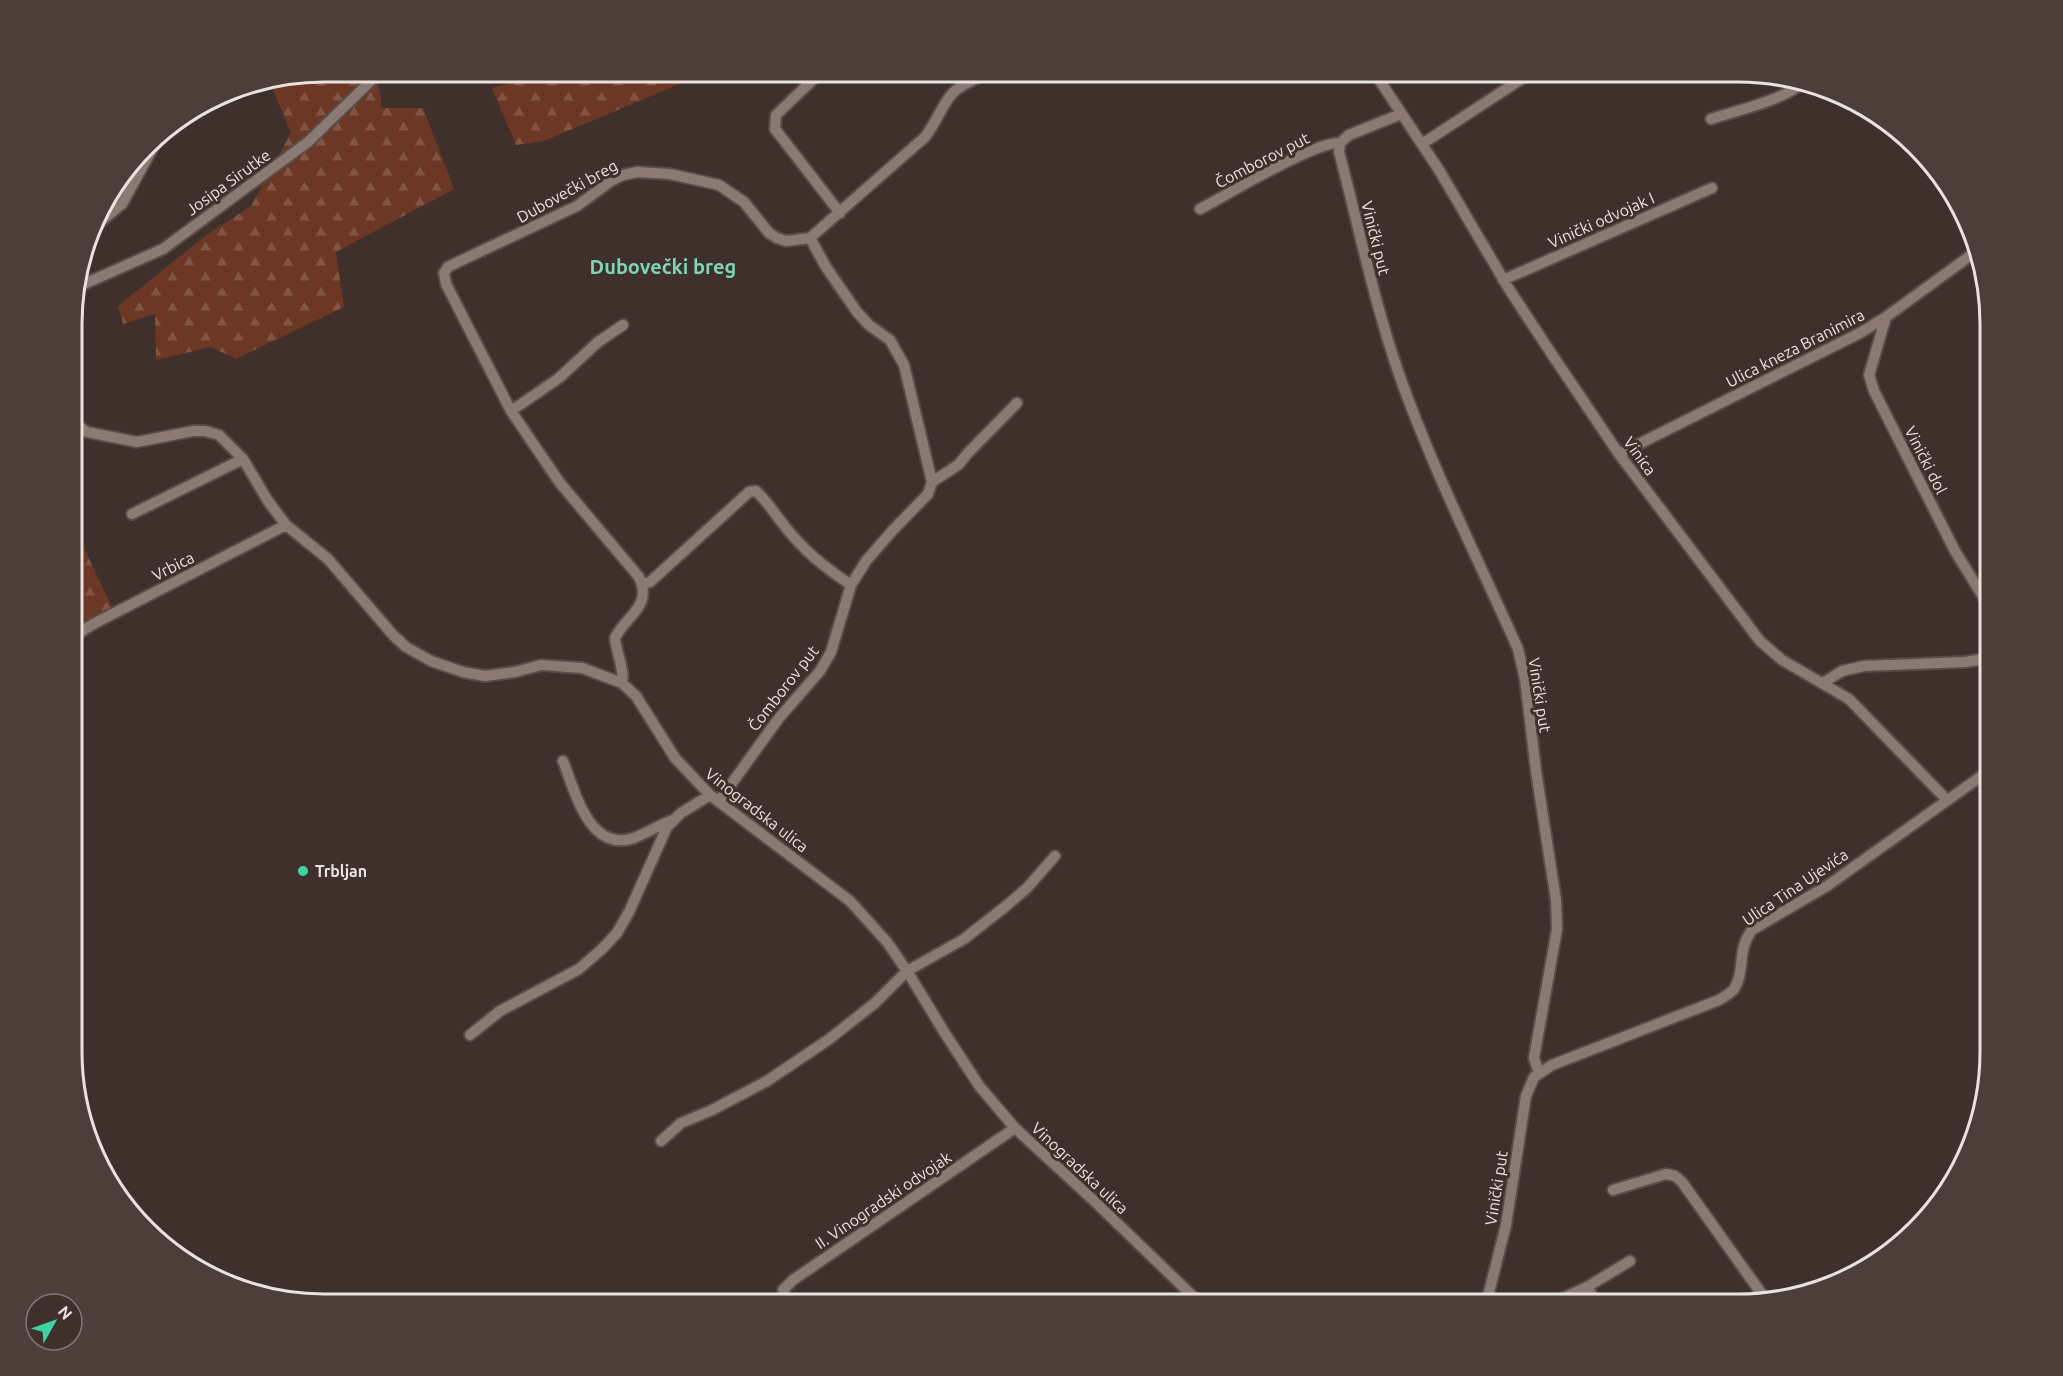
<svg xmlns="http://www.w3.org/2000/svg" width="2063" height="1376" font-family="Ubuntu,sans-serif">
<style>
.forest{fill:url(#forest-firs)}
.lines{fill:none;stroke-linecap:round;stroke-linejoin:round}
.street-casing{stroke:#594c48;stroke-width:14}
.street{stroke:#8b7973;stroke-width:10}
.poi-dot{fill:#3ed4a2;stroke:#3f302b;stroke-width:2}
.labels{text-anchor:middle;dominant-baseline:central;stroke-width:6;stroke-linejoin:round;paint-order:stroke}
.street-label{font-size:16px;fill:#ebe1de;stroke:#3f302b}
.poi-label{font-size:16px;font-weight:bold;fill:#ebe1de;stroke:#3f302b;text-anchor:start}
.quarter-label{font-size:20px;font-weight:bold;fill:#7ed6b3;stroke:#3f302b}
.rim{fill:none;stroke:#ebe1de;stroke-width:3}
</style>
<defs>
<pattern id="forest-firs" width="22" height="20" patternUnits="userSpaceOnUse" patternTransform="scale(1.5)"><rect width="22" height="20" fill="#6c3724"/><path d="M5 1l3.5 6h-7zM16 11l3.5 6h-7z" fill="#815443"/></pattern>
</defs>
<rect width="100%" height="100%" fill="#3f302b"/>
<path class="forest" d="M 325,72 L 377,72 L 382,108 L 423,108 L 454,189 L 336,252 L 344,307 L 236,359 L 211,347 L 156,360 L 155,314 L 123,324 L 118,306 L 205,236 L 251,206 L 291,133 L 270,83 Z
M 550,72 L 708,72 L 544,141 L 516,145 L 492,88 Z
M 74,527 L 113,609 L 74,630 Z"/>
<g class="lines">
<g class="street-casing">
<path id="street" d="M 821,72 L 776,115 L 775,129 L 840,213
M 1374,72 L 1439,170 L 1509,289 L 1551,353 L 1619,454 L 1760,641 L 1782,660 L 1849,699 L 1947,800
M 1401,114 L 1349,135 L 1340,143 L 1339,152 C 1359,227 1374,303 1400,377 C 1433,470 1478,559 1518,649 L 1525,679 L 1536,771 L 1556,900 L 1557,929 L 1534,1058 L 1539,1073
M 1711,119 C 1741,109 1778,102 1803,83
M 1422,144 L 1532,72
M 1200,209 C 1227,195 1315,141 1340,143
M 94,227 L 122,204 L 161,133
M 810,238 L 826,267 L 857,312 L 869,325 L 890,340 L 904,365 L 932,482
M 1503,280 L 1712,188
M 75,288 L 163,249 L 308,142 L 380,72
M 1886,317 L 1869,375 L 1874,391 L 1955,551 L 1990,608
M 511,411 L 559,378 L 598,342 L 623,325
M 74,423 L 87,432 L 137,442 L 193,431 L 205,431 L 219,435 L 243,459 L 268,501 L 286,525 L 328,559 L 393,635 L 406,647 L 431,661 L 463,672 L 485,676 L 515,672 L 541,665 L 582,668 L 622,683 L 636,696 L 675,758 L 710,795 L 850,901 L 887,942 L 907,971 L 946,1035 L 980,1087 L 1015,1128 L 1090,1197 L 1201,1304
M 1619,454 L 1860,333 L 1886,317 L 1974,253
M 132,514 L 243,459
M 643,584 L 650,582 L 749,492 L 756,491 C 767,501 774,513 783,524 C 803,550 824,567 851,585
M 74,636 L 95,623 L 286,525
M 622,683 C 625,670 616,652 615,638 C 626,615 653,607 639,577 L 560,483 L 511,411 L 446,284 L 444,273 L 448,267 L 458,262 L 577,206 L 611,181 L 623,175 L 637,172 L 670,174 L 719,185 L 744,202 L 769,233 L 777,238 L 786,241 L 810,238 L 925,137 C 935,124 941,108 951,95 C 960,84 976,79 989,72
M 1823,683 L 1842,671 L 1864,666 L 1965,662 L 1990,658
M 563,761 C 575,791 589,853 634,838 C 647,833 659,825 673,820
M 719,801 L 779,718 L 820,671 L 831,652 L 851,585 L 866,561 L 893,530 L 928,494 L 932,482 L 958,465 L 968,453 L 1017,403
M 470,1035 L 500,1011 L 579,969 L 602,949 L 617,933 L 629,912 L 667,827 L 681,813 L 710,795
M 661,1141 L 681,1123 L 712,1110 L 767,1081 L 828,1040 L 875,1003 L 907,971 L 964,939 L 1006,906 L 1027,888 L 1055,856
M 1613,1190 L 1666,1174 L 1675,1176 L 1682,1182 L 1766,1300
M 1587,1287 L 1597,1304
M 788,1304 L 783,1290 L 793,1280 L 1015,1128
M 1486,1304 L 1506,1225 L 1526,1096 L 1534,1077 L 1552,1065 L 1719,1000 C 1724,997 1731,993 1734,989 C 1746,970 1736,951 1752,930 L 1827,886 L 1990,770
M 1550,1304 L 1587,1287 L 1630,1261"/>
</g>
<use href="#street" class="street"/>
</g>
<circle class="poi-dot" cx="303" cy="871" r="6"/>
<g class="labels">
<g class="street-label">
<text transform="translate(1262 160) rotate(-27)">Čomborov put</text>
<text transform="translate(228 182) rotate(-36)">Josipa Sirutke</text>
<text transform="translate(567 191) rotate(-29)">Dubovečki breg</text>
<text transform="translate(1601 220) rotate(-24)">Vinički odvojak I</text>
<text transform="translate(1376 238) rotate(76)">Vinički put</text>
<text transform="translate(1795 348) rotate(-27)">Ulica kneza Branimira</text>
<text transform="translate(1640 456) rotate(54)">Vinica</text>
<text transform="translate(1926 460) rotate(63)">Vinički dol</text>
<text transform="translate(173 566) rotate(-27)">Vrbica</text>
<text transform="translate(783 688) rotate(-52)">Čomborov put</text>
<text transform="translate(1540 695) rotate(81)">Vinički put</text>
<text transform="translate(757 810) rotate(38)">Vinogradska ulica</text>
<text transform="translate(1795 887) rotate(-34)">Ulica Tina Ujevića</text>
<text transform="translate(1080 1168) rotate(43)">Vinogradska ulica</text>
<text transform="translate(1496 1188) rotate(-81)">Vinički put</text>
<text transform="translate(883 1200) rotate(-34)">II. Vinogradski odvojak</text>
</g>
<g class="poi-label">
<text x="315" y="871">Trbljan</text>
</g>
<g class="quarter-label">
<text x="663" y="266">Dubovečki breg</text>
</g>
</g>
<path d="M0 0H2063V1376H0ZM324 82H1738A242 242 0 0 1 1980 324V1052A242 242 0 0 1 1738 1294H324A242 242 0 0 1 82 1052V324A242 242 0 0 1 324 82Z" fill="#4d3e39" fill-rule="evenodd"/>
<path class="rim" d="M324 82H1738A242 242 0 0 1 1980 324V1052A242 242 0 0 1 1738 1294H324A242 242 0 0 1 82 1052V324A242 242 0 0 1 324 82Z"/>
<g transform="translate(54 1322) rotate(50)"><circle r="28" fill="#3f302b" stroke="#847773" stroke-width="1.5"/>
<path d="M0-4.5L10 22L0 15L-10 22Z" fill="#3ed4a2"/>
<text y="-9" font-size="16" font-weight="bold" text-anchor="middle" fill="#ebe1de">N</text>
</g>
</svg>
